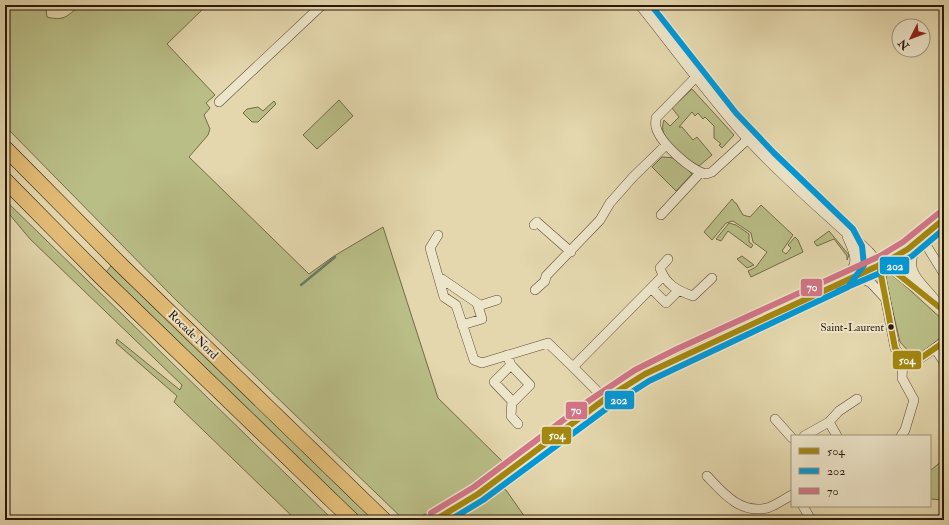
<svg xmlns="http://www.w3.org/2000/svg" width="949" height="525" font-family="'IM FELL Double Pica',serif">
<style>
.green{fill:#b9bd86;stroke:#726b48}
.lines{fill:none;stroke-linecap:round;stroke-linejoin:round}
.stream{stroke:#6b7a68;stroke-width:2.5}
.pedestrian-casing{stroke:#5a4832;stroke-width:8}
.minor-casing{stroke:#5a4832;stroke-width:10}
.tertiary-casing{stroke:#5a4832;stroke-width:12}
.primary-casing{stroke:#2c1909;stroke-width:16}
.trunk-casing{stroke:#2c1909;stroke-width:16}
.pedestrian{stroke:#ede5ca;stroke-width:7}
.minor{stroke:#ede5ca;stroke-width:9}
.tertiary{stroke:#ede5ca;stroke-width:11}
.primary{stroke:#e2bc76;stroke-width:14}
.trunk{stroke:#e2bc76;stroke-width:15}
.bus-1-casing{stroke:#ede5ca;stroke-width:9}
.bus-2-casing{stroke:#ede5ca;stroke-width:9}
.bus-3-casing{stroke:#ede5ca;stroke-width:9}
.bus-1{stroke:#a38710;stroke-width:6}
.bus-2{stroke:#0298d8;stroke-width:6}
.bus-3{stroke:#d27587;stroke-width:6}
.bus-dot{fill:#2c1909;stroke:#ede5ca;stroke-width:1.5}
.labels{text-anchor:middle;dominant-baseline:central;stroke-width:4;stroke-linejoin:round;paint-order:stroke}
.bus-label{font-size:11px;fill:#2c1909;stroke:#ede5ca;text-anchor:end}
.street-label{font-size:12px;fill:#2c1909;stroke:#ede5ca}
.line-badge{stroke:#ede5ca;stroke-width:1.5}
.badge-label{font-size:11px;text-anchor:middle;font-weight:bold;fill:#fff}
</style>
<rect width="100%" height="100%" fill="#e4d7ad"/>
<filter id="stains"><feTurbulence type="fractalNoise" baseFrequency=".005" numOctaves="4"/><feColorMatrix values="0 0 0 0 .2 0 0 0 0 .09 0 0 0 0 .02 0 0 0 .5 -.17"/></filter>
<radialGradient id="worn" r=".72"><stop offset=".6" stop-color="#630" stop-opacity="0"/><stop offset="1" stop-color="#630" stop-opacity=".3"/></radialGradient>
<path class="green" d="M 5,5 L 53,5 L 46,9 L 47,17 C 67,22 67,14 82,5 L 207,5 L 167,44 L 215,95 L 206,103 L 210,108 L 204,115 L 210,129 L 208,135 L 189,157 L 309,274 L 334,256 L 383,227 L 438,398 L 503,462 C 483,480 429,520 404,520 L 174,298 L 5,126 Z
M 692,89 L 734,135 L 722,148 L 719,145 L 721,144 L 714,138 L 714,126 L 705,117 L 703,119 L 698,113 L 695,116 L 692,112 L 679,127 L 682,127 L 693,140 L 697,137 L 712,155 L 699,166 C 684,158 656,139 664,120 L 670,126 L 679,117 L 672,108 Z
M 339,100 L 353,116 L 317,149 L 303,135 Z
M 274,101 L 276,104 L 258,122 L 252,122 L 243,113 L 247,109 L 258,107 L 263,111 Z
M 662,157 L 676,158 L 692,174 L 676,191 L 652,167 Z
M 732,199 L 735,203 L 736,203 L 743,215 L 750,217 L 761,205 L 793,235 L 782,251 L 786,254 L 791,248 L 788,245 L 795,237 L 798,240 L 803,252 L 751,277 L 748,271 L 756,267 L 767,252 L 753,242 L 751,233 L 733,221 L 726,223 L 712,240 L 704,232 Z
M 5,200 L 333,520 L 296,520 L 174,402 L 177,396 L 116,343 L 117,339 L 180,390 L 182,385 L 30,239 L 5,209 Z
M 729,223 L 736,225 L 749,234 L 749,242 L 753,245 L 751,248 L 728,231 L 721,241 L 716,239 Z
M 829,231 L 849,255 L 847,260 L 847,256 L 834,239 L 817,246 L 814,242 Z
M 742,256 L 754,265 L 747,268 L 737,259 Z
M 112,265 L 375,520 L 361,520 L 106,272 Z
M 891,273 L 944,321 L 944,335 L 921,353 L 911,354 L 900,342 L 885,277 Z
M 944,459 L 944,500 L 930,499 L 930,471 Z
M 500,488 L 506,490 L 527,520 L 447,520 Z"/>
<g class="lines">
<path class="stream" d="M 301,285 L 335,257"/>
<g class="pedestrian-casing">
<path id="pedestrian" d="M 935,350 L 944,364"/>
</g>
<g class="minor-casing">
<path id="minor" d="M 696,77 L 656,118 C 656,120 655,125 656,127 C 660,143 690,170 706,174 L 712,172 L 748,139
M 219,102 L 322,5
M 661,215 L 700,173
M 534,225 L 537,222 L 571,252
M 438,235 L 430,248 L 444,297 L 456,305 L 474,360 L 482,363 L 548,343 L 573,367
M 918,244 C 900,274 924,282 939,305
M 928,248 L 944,274
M 907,250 C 900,263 902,269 910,281
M 668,259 L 660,268 C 665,284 678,291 693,296 L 712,278
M 884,263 L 925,295
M 879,265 L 895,348 L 903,360 L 902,378 L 914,400 L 905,430 L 901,436
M 856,275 L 871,283 L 884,297
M 440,282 L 442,279 L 477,303 L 482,319 L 462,325
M 651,288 L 666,303 L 678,291
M 535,290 L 545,281 L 546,276 L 600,220 L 610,203 L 633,177 L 666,145
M 478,306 L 497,300
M 507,355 L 511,365 L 530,385 L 513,402 L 494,382 L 511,365
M 903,360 L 918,360 L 944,342
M 605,399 L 573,367 L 663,276
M 512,400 L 511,416 L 518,424
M 775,419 L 792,438
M 829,422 L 839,411 L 857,399
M 804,436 L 829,422 L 837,436
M 707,476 C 723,493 740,514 767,508 C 775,506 784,499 792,495
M 803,506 L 811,520"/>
</g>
<g class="tertiary-casing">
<path id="tertiary" d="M 641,5 C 677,50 710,96 748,138 C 785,179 828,214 868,252 L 879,265
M 845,279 C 862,263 856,255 848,236"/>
</g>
<g class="primary-casing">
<path id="primary" d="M 435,520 L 478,494 L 605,399 L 645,374 L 884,263 L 908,249 L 944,219"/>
</g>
<g class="trunk-casing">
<path id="trunk" d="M 5,148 L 122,266 L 384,520
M 5,180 L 102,278 L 352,520"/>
</g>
<use href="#pedestrian" class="pedestrian"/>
<use href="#minor" class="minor"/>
<use href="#tertiary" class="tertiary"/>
<use href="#primary" class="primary"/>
<use href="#trunk" class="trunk"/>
<g class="bus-1-casing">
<path id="bus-1" d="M 884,263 L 944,311
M 879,265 L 895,348 L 903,360 L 918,360 L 944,342
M 435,520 L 478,494 L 605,399 L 645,374 L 884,263 L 908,249 L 944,219"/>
</g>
<g class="bus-2-casing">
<path id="bus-2" d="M 838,291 L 887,270 L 912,256 L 944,229
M 450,520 L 483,500 L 610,406 L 649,381 L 848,287 L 864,265 L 862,246 L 853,229 L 774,153 L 736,113 L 651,5"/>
</g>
<g class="bus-3-casing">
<path id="bus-3" d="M 431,513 L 474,487 L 590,400 L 635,370 L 677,349 L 880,256 L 903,242 L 939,213"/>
</g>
<use href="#bus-1" class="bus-1"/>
<use href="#bus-2" class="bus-2"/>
<use href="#bus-3" class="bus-3"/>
</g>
<circle class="bus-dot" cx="891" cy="327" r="3.5"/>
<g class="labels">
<g class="bus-label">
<text x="884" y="327">Saint-Laurent</text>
</g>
<g class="street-label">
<text transform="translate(193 335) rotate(44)">Rocade Nord</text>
</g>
</g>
<g class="line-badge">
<rect x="879" y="256" width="31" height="19" rx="4" fill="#0298d8"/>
<rect x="800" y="278" width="23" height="19" rx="4" fill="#d27587"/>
<rect x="892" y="350" width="30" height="20" rx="4" fill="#a38710"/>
<rect x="604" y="390" width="31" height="20" rx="4" fill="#0298d8"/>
<rect x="565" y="401" width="23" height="19" rx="4" fill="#d27587"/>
<rect x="541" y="426" width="31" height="19" rx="4" fill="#a38710"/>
</g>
<g class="badge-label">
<text x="895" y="270">202</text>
<text x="812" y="291">70</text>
<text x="907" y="364">504</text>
<text x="619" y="404">202</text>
<text x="576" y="414">70</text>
<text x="557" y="439">504</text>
</g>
<rect width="949" height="525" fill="none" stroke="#e4d7ad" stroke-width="20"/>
<rect x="6" y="6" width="937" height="513" fill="none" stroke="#2c1909" stroke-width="2"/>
<rect x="10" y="10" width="929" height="505" fill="none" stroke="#2c1909"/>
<rect x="791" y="435" width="140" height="72" fill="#ede5ca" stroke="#a0937d"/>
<rect x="799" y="448" width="20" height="6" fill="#a38710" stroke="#a0937d"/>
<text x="827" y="455" font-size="12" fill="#2c1909">504</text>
<rect x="799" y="468" width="20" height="6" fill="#0298d8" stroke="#a0937d"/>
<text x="827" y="475" font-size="12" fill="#2c1909">202</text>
<rect x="799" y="488" width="20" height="6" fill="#d27587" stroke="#a0937d"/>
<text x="827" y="495" font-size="12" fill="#2c1909">70</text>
<g transform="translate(911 38) rotate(228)"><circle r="19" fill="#ede5ca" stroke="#a0937d"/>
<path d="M0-3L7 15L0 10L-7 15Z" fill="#8f2418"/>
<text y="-6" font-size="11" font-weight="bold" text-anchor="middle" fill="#2c1909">N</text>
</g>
<rect width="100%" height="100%" filter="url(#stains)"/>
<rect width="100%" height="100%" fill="url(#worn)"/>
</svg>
